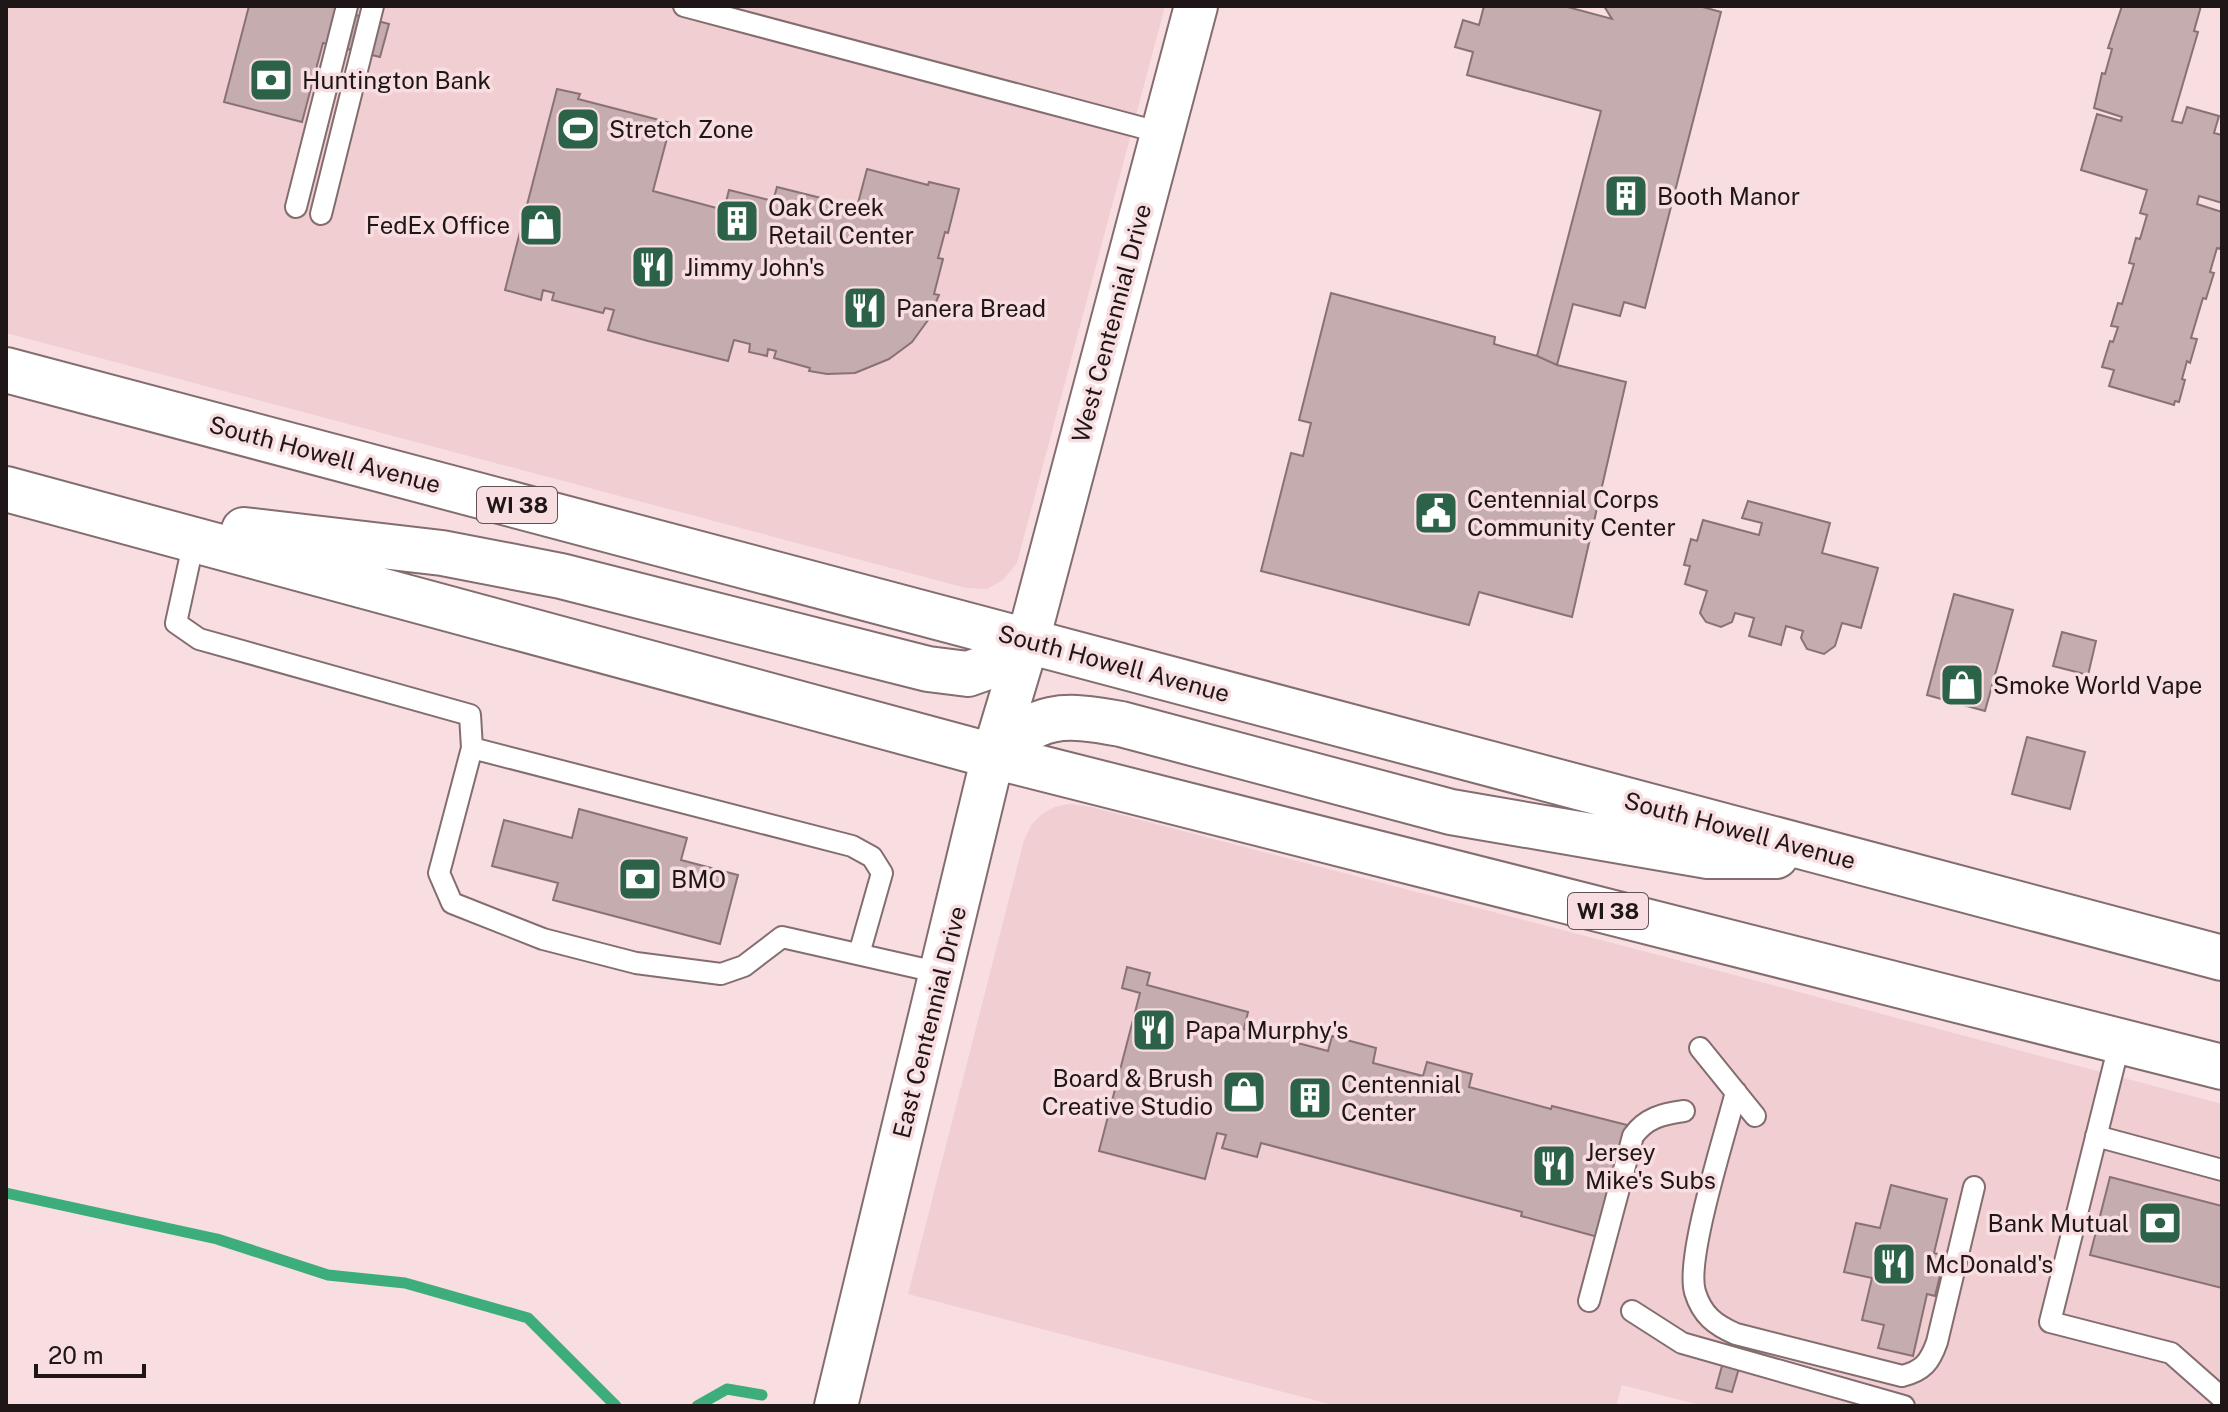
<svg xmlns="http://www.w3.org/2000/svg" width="2228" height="1412" font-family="'Public Sans',sans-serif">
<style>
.built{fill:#f1ced1}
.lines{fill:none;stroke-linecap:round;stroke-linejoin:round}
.stream{stroke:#3cad7b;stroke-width:11}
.building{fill:#c5acae;stroke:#897274;stroke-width:2}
.lane-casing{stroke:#836d6f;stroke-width:24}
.street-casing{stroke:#836d6f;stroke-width:46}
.primary-casing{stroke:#836d6f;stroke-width:48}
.lane{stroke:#fff;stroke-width:20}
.street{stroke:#fff;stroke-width:42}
.primary{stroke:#fff;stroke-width:44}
.labels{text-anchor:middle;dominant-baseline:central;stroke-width:7;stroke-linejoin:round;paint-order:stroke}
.shield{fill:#f8dee1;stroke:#605254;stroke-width:2}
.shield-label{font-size:22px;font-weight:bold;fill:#1f1617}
.poi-label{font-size:24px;fill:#1f1617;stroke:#f8dee1;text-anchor:start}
.street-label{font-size:24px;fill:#1f1617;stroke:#f8dee1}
</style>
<rect width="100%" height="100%" fill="#f8dee1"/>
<path class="built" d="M 6,6 L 1165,6 L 1017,563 L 1003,580 L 987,589 L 966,588 L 6,333 Z
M 1069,804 L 1091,807 L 1689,963 L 2222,1104 L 2222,1406 L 1704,1406 L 1622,1385 L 1616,1406 L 1337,1406 L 908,1294 L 1024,840 L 1032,824 L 1042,814 L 1055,807 Z"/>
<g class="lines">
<path class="stream" d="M 6,1193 L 217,1239 L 328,1275 L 405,1283 L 528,1318 L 616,1406
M 697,1406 L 727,1389 L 762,1395"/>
</g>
<path class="building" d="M 249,6 L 338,6 L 337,10 L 389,24 L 380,57 L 323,43 L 302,122 L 224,102 Z
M 1484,6 L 1564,6 L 1612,19 L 1604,6 L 1699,6 L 1721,12 L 1645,308 L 1624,302 L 1620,316 L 1573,304 L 1557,365 L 1537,356 L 1601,111 L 1467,75 L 1473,52 L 1455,47 L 1463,20 L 1479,25 Z
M 2122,6 L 2201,6 L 2194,31 L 2198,32 L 2172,121 L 2182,123 L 2187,107 L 2219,116 L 2214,133 L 2222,135 L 2222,203 L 2199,196 L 2197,204 L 2222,212 L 2222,242 L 2220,249 L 2217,248 L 2210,272 L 2214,273 L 2206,299 L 2203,298 L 2191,338 L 2197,339 L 2190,363 L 2187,361 L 2182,379 L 2185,380 L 2179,402 L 2175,401 L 2174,405 L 2109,386 L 2114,370 L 2102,367 L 2110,341 L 2113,342 L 2118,327 L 2111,326 L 2118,303 L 2122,304 L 2134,264 L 2129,263 L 2136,238 L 2140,239 L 2147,215 L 2140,213 L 2147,190 L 2081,170 L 2097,114 L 2121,121 L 2122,117 L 2094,108 L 2102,73 L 2105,74 L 2112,49 L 2108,48 Z
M 557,89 L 580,94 L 578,99 L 671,123 L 653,191 L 724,210 L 729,190 L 773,201 L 777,187 L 857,207 L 867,169 L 928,185 L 929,182 L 959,189 L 948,233 L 945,232 L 938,258 L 943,259 L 934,294 L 939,295 L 928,320 L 912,342 L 889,359 L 855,373 L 827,374 L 809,371 L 810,368 L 774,358 L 776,351 L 768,349 L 767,356 L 749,352 L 750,344 L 734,340 L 728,361 L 648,341 L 608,330 L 614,310 L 605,308 L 603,313 L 552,300 L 554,293 L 543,290 L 541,300 L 505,290 Z
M 1331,293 L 1495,337 L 1494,344 L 1537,356 L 1557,365 L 1626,382 L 1572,617 L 1479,592 L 1469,625 L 1261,571 L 1291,453 L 1303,456 L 1311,423 L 1299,420 Z
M 1748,501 L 1830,523 L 1822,553 L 1878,568 L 1861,628 L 1842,623 L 1835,646 L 1824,654 L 1807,649 L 1801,638 L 1803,631 L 1786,626 L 1781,645 L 1749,636 L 1754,618 L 1735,613 L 1732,622 L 1721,627 L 1706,622 L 1700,613 L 1707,591 L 1685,584 L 1690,566 L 1684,565 L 1691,539 L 1697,541 L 1703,520 L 1759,535 L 1762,523 L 1742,518 Z
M 1954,594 L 2013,610 L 1985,711 L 1927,695 Z
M 2062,632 L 2096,641 L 2088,675 L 2053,666 Z
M 2027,737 L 2085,752 L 2070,809 L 2012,794 Z
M 579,809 L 687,838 L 681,860 L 738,875 L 720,944 L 553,900 L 558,883 L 492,866 L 504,820 L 572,838 Z
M 1127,967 L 1150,973 L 1147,985 L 1248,1012 L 1244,1029 L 1328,1051 L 1332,1036 L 1376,1048 L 1373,1063 L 1423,1076 L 1427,1062 L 1472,1074 L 1469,1087 L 1551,1109 L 1552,1106 L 1627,1125 L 1598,1237 L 1521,1216 L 1522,1212 L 1261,1143 L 1257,1157 L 1222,1148 L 1226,1135 L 1217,1133 L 1205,1179 L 1099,1151 L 1140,993 L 1122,988 Z
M 2110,1177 L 2222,1206 L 2222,1288 L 2090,1255 Z
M 1891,1185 L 1947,1199 L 1934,1253 L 1945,1256 L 1935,1296 L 1927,1294 L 1913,1356 L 1878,1348 L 1884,1325 L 1862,1320 L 1872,1278 L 1844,1272 L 1856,1223 L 1880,1228 Z
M 1723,1362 L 1739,1368 L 1732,1392 L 1716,1388 Z"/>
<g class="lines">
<g class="lane-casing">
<path id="lane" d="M 684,6 L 1162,133
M 296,207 L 347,6
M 321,214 L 373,6
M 195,536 L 176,623 L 199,639 L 470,715 L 472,748
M 859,954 L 882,873 L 872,857 L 852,846 L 472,748 L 439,873 L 452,903 L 543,939 L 636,963 L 721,974 L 744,966 L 782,937 L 941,973
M 2120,1041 L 2050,1322 L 2171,1353 L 2222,1398
M 1700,1048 L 1755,1116
M 1736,1092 C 1726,1132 1685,1258 1695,1292 C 1702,1315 1715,1325 1736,1334 L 1902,1376 C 1923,1371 1930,1362 1937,1342 L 1974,1187
M 2096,1136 L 2222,1170
M 1589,1301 L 1633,1136 C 1646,1118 1662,1114 1684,1111
M 1632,1311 L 1682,1343 L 1904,1406"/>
</g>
<g class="street-casing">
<path id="street" d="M 836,1406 L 993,756 L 1028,640 L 1196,6"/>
</g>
<g class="primary-casing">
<path id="primary" d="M 6,370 L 2222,958
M 6,489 L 993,756 L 2222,1067
M 244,530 L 442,553 L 561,576 L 928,669 L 968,674 L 999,663 L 1028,640
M 993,756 C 1039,713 1061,713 1121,724 L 1451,812 L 1708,856 L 1776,856"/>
</g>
<use href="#lane" class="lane"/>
<use href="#street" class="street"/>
<use href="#primary" class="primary"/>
</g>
<defs>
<g id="bank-square" transform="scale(2.3)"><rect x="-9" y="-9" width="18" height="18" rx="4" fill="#2c6248" stroke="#f8dee1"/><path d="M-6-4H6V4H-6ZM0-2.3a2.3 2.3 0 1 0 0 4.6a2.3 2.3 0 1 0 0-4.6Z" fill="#fff"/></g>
<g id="stadium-square" transform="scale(2.3)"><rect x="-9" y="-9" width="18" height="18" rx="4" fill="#2c6248" stroke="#f8dee1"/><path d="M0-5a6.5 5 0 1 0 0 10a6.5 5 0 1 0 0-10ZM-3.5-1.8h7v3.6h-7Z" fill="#fff"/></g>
<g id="building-square" transform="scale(2.3)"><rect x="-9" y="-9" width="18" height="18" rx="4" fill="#2c6248" stroke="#f8dee1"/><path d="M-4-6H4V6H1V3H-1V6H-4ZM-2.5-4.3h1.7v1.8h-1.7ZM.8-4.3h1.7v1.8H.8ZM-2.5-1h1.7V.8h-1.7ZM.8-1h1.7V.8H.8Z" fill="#fff"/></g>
<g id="shop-square" transform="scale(2.3)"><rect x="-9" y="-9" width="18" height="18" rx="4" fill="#2c6248" stroke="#f8dee1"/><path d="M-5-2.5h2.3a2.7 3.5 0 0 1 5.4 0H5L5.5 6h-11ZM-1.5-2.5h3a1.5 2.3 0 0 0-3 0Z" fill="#fff"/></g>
<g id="restaurant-square" transform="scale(2.3)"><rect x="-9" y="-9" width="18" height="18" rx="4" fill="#2c6248" stroke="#f8dee1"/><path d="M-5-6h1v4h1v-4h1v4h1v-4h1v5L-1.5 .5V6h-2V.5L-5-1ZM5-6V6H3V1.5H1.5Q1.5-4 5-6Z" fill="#fff"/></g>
<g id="civic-square" transform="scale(2.3)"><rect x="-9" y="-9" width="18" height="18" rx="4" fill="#2c6248" stroke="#f8dee1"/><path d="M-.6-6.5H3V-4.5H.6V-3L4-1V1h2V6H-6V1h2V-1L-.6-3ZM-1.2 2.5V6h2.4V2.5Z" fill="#fff"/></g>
</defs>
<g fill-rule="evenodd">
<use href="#bank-square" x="271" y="80"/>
<use href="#stadium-square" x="578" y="129"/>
<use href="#building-square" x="1626" y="196"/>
<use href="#building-square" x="737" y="221"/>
<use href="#shop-square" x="541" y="225"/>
<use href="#restaurant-square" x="653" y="267"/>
<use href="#restaurant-square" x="865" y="308"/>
<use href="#civic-square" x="1436" y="513"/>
<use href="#shop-square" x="1962" y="685"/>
<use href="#bank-square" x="640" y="879"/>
<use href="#restaurant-square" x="1154" y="1030"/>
<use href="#shop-square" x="1244" y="1092"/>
<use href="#building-square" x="1310" y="1098"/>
<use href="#restaurant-square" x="1554" y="1166"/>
<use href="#bank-square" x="2160" y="1223"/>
<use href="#restaurant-square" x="1894" y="1264"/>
</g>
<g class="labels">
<g class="shield">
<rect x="477" y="487" width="80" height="36" rx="6"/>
<rect x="1568" y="893" width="80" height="36" rx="6"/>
</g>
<g class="shield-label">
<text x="517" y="505">WI 38</text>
<text x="1608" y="911">WI 38</text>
</g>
<g class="poi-label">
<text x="302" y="80">Huntington Bank</text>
<text x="609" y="129">Stretch Zone</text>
<text x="1657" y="196">Booth Manor</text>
<text x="768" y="207">Oak Creek<tspan x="768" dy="28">Retail Center</tspan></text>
<text x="510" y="225" text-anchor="end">FedEx Office</text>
<text x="684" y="267">Jimmy John's</text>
<text x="896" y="308">Panera Bread</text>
<text x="1467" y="499">Centennial Corps<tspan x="1467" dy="28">Community Center</tspan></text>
<text x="1993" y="685">Smoke World Vape</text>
<text x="671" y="879">BMO</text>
<text x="1185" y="1030">Papa Murphy's</text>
<text x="1213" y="1078" text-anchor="end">Board &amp; Brush<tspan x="1213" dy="28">Creative Studio</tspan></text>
<text x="1341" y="1084">Centennial<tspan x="1341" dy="28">Center</tspan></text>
<text x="1585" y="1152">Jersey<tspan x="1585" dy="28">Mike's Subs</tspan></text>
<text x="2129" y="1223" text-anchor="end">Bank Mutual</text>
<text x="1925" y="1264">McDonald's</text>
</g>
<g class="street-label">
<text transform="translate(1111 323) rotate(-75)">West Centennial Drive</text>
<text transform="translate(325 454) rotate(15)">South Howell Avenue</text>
<text transform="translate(1114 663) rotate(15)">South Howell Avenue</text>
<text transform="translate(1740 830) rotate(15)">South Howell Avenue</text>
<text transform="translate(929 1022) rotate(-76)">East Centennial Drive</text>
</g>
</g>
<rect width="2228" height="1412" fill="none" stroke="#1f1617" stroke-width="16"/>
<path d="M36 1364v12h108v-12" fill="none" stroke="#1f1617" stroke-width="4"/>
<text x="48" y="1364" font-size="24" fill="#1f1617" stroke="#f8dee1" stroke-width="6" paint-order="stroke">20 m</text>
</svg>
